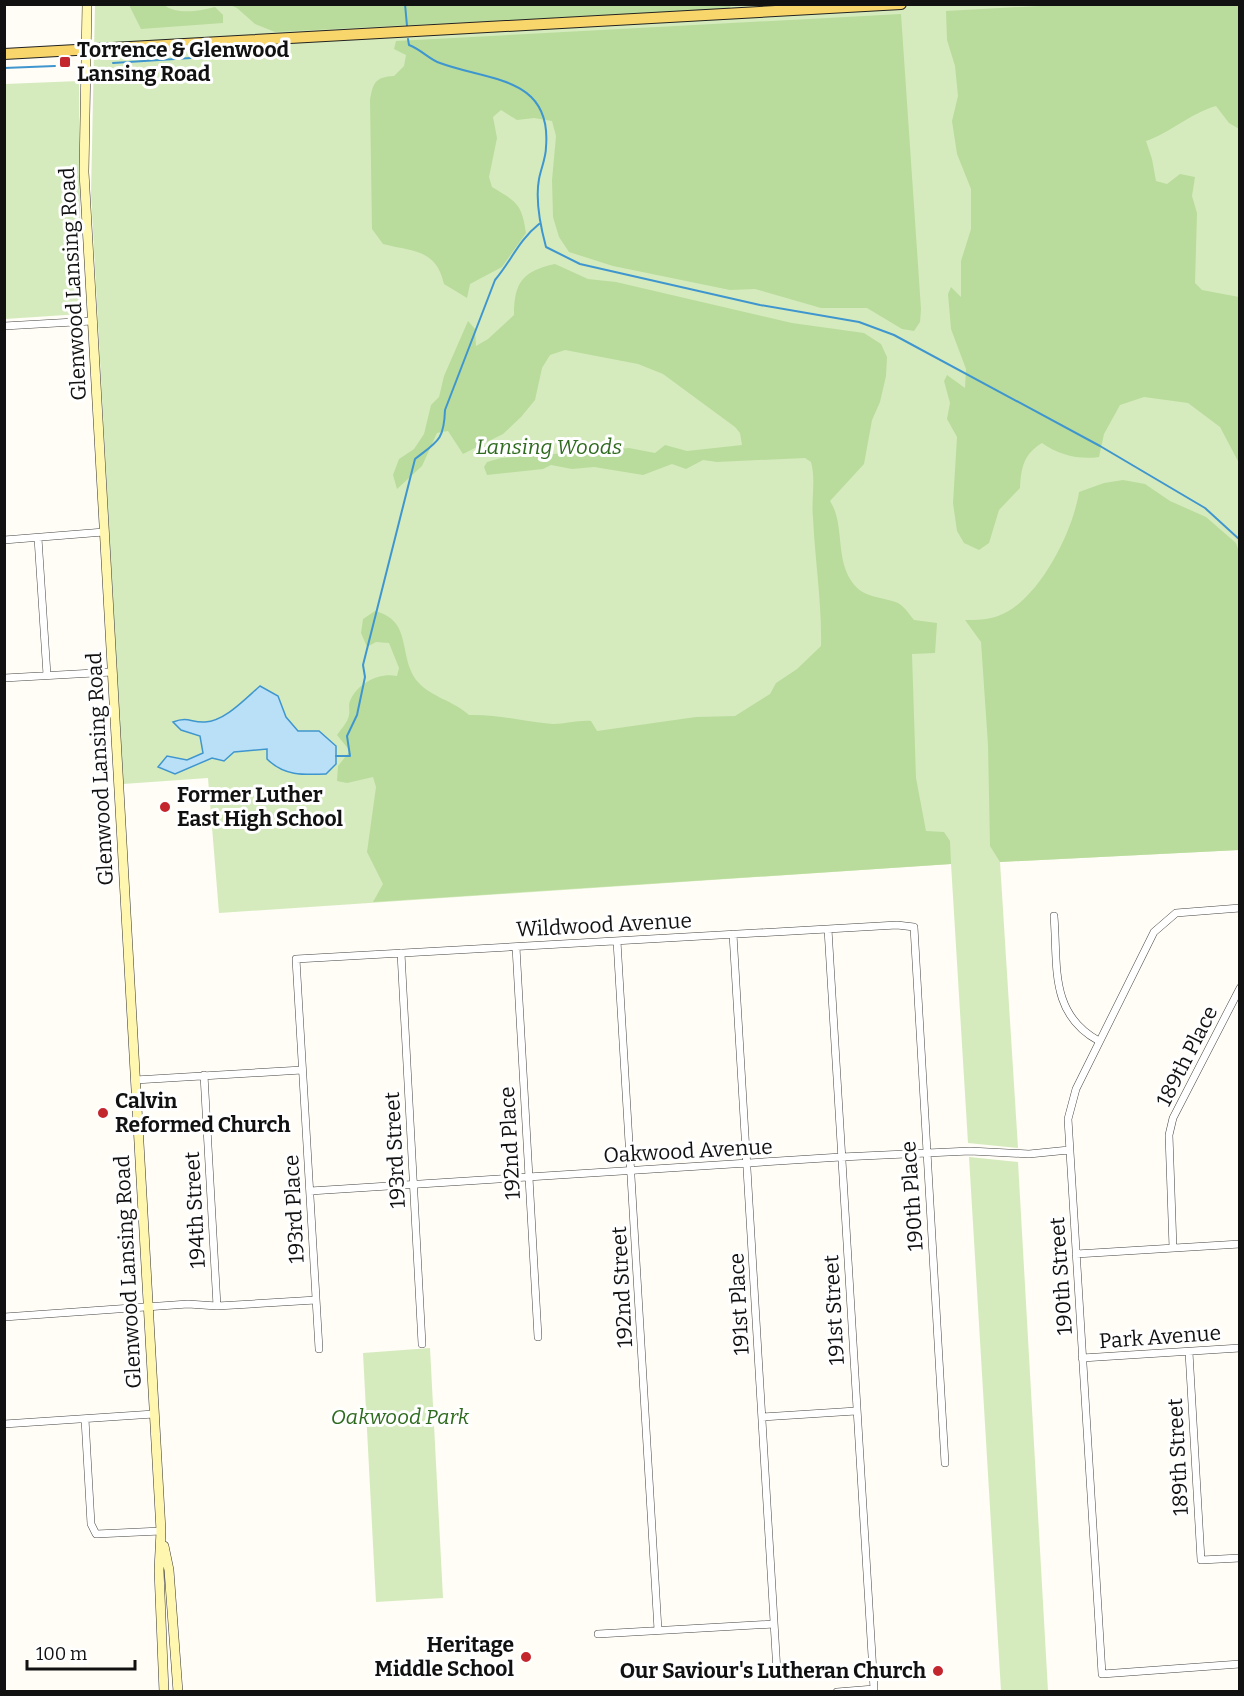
<svg xmlns="http://www.w3.org/2000/svg" width="1244" height="1696" font-family="Bitter,serif">
<style>
.green{fill:#d5ebbd}
.forest{fill:#b9dc9c}
.water{fill:#b9e0f7;stroke:#3f96cf;stroke-width:1.5}
.lines{fill:none;stroke-linecap:round;stroke-linejoin:round}
.stream{stroke:#3f96cf;stroke-width:2}
.street-casing{stroke:#444;stroke-width:8}
.secondary-casing{stroke:#333;stroke-width:10}
.primary-casing{stroke:#222;stroke-width:12}
.street{stroke:#fff;stroke-width:7}
.secondary{stroke:#fff6b0;stroke-width:9}
.primary{stroke:#f9d66b;stroke-width:10}
.poi-dot{fill:#c4262e;stroke:#fff;stroke-width:2}
.labels{text-anchor:middle;dominant-baseline:central;stroke-width:6;stroke-linejoin:round;paint-order:stroke}
.poi-label{font-size:21px;font-weight:bold;fill:#111;stroke:#fff;text-anchor:start}
.street-label{font-size:21px;fill:#111;stroke:#fff}
.park-label{font-size:21px;font-style:italic;fill:#2f6b1f;stroke:#fff}
</style>
<rect width="100%" height="100%" fill="#fffdf5"/>
<path class="green" d="M 95,5 L 1239,5 L 1239,850 L 1000,862 L 1018,1148 L 968,1143 L 951,864 L 219,913 L 208,778 L 123,784 L 91,194 Z
M 79,81 L 81,314 L 5,319 L 5,84 Z
M 969,1157 L 1018,1162 L 1048,1691 L 1001,1691 Z
M 430,1348 L 443,1598 L 376,1602 L 363,1353 Z"/>
<path class="forest" d="M 129,5 L 164,5 C 177,15 200,11 215,7 L 223,15 L 223,23 L 141,29 Z
M 230,5 L 731,5 L 729,9 L 275,32 L 255,24 L 237,8 Z
M 1057,5 L 1239,5 L 1239,129 L 1229,123 L 1216,106 C 1189,114 1170,133 1146,141 L 1152,159 L 1156,181 L 1167,184 L 1180,174 L 1195,177 L 1192,196 L 1197,213 L 1195,283 L 1202,290 L 1239,297 L 1239,463 L 1220,427 L 1188,403 L 1144,397 L 1120,405 L 1104,434 L 1099,457 C 1079,460 1059,455 1042,443 C 1024,454 1021,467 1020,488 L 999,510 L 989,543 L 979,550 L 964,543 L 957,531 L 953,503 L 957,437 L 947,419 L 950,403 L 944,381 L 947,375 L 965,388 L 966,369 L 951,329 L 948,294 L 951,287 L 961,297 L 961,261 L 971,229 L 971,189 L 957,154 L 952,121 L 958,96 L 955,66 L 947,40 L 946,11 Z
M 901,14 L 921,309 L 920,322 L 914,331 L 902,329 L 867,308 L 821,308 L 755,289 L 730,290 L 613,266 L 569,252 L 559,237 L 553,217 L 552,180 L 556,136 L 552,121 L 534,118 L 517,120 L 501,110 L 493,117 L 497,138 L 489,177 L 492,187 C 517,202 522,204 526,233 L 502,267 L 470,284 L 467,298 L 444,284 C 436,249 414,252 383,244 L 372,229 L 370,100 C 373,83 375,77 394,76 L 404,66 L 406,55 L 394,49 L 396,41 Z
M 555,264 L 588,279 L 616,282 L 792,323 L 864,333 L 881,344 L 887,357 L 886,376 L 880,402 L 872,420 L 864,464 L 830,501 C 845,524 835,558 852,582 C 864,599 881,596 898,603 C 904,606 910,615 914,620 L 937,623 L 935,653 L 912,654 L 916,778 L 926,831 L 944,832 L 950,841 L 951,864 L 373,902 L 383,884 L 367,852 L 376,787 L 373,777 L 347,783 L 337,781 L 338,766 L 350,751 L 337,735 C 341,729 348,722 349,715 C 350,711 348,705 350,701 C 357,683 380,672 397,676 L 399,668 L 389,643 L 376,642 L 367,647 L 361,633 L 363,619 L 375,611 C 414,621 397,657 418,682 C 431,697 454,701 469,715 C 500,714 523,722 553,724 C 566,724 578,720 591,721 L 597,731 L 696,717 L 735,716 L 770,694 L 776,683 L 797,669 L 821,646 C 822,603 815,561 813,518 C 811,500 816,480 811,462 L 805,458 L 717,462 L 703,460 L 686,469 L 672,464 L 643,475 L 594,467 L 572,469 L 551,465 L 543,469 L 487,475 L 484,467 L 487,462 L 501,458 L 629,448 L 655,453 L 665,445 L 687,451 L 742,445 L 740,433 L 735,427 L 663,374 L 638,364 L 565,350 L 550,355 L 542,368 L 535,400 L 521,417 L 503,434 L 463,454 L 448,431 L 437,433 L 422,466 L 397,489 L 393,475 L 399,459 L 414,449 L 424,434 L 431,405 L 439,397 L 444,376 L 468,321 L 475,329 L 476,346 L 488,339 L 514,315 C 514,282 523,271 555,264 Z
M 1123,480 L 1145,484 L 1170,501 L 1206,517 L 1236,543 L 1239,552 L 1239,850 L 1000,862 L 990,846 L 988,745 L 981,642 L 965,620 C 975,620 988,620 998,616 C 1038,602 1073,532 1079,492 L 1104,483 Z"/>
<path class="water" d="M 260,686 L 278,696 L 286,717 L 298,731 L 319,731 L 336,746 L 336,764 L 326,774 C 303,775 284,776 267,759 L 267,749 L 234,752 L 224,761 L 212,758 L 175,774 L 158,767 L 167,756 L 187,760 L 203,753 L 200,736 L 181,730 L 173,722 C 189,716 191,723 205,722 C 225,721 245,699 260,686 Z"/>
<g class="lines">
<path class="stream" d="M 405,4 L 407,26
M 408,39 L 409,45 C 422,50 430,60 440,63 C 488,81 552,76 546,147 C 546,158 541,168 539,179 C 535,201 540,225 546,247 L 580,264 L 760,305 L 859,322 L 894,335 L 1100,446 L 1205,508 L 1240,540
M 113,63 L 266,53
M 4,68 L 55,66
M 336,756 L 350,756 L 347,736 L 357,715 L 365,677 L 363,665 L 415,459 C 438,441 444,440 445,410 L 495,280 C 512,260 518,241 539,224"/>
<g class="street-casing">
<path id="street" d="M 4,326 L 92,321
M 38,538 L 47,675
M 4,540 L 104,532
M 4,678 L 112,672
M 1240,908 L 1176,913 L 1154,932 L 1076,1089 L 1068,1119 L 1102,1674 L 1240,1664
M 1054,916 C 1058,966 1049,1014 1099,1041
M 828,929 L 874,1689 L 837,1692
M 733,934 L 777,1672
M 617,941 L 658,1630
M 516,947 L 538,1337
M 401,953 L 422,1344
M 204,1075 L 217,1306
M 135,1080 L 302,1070
M 310,1191 L 841,1157 L 970,1151 L 1029,1154 L 1069,1150
M 1173,1248 L 1169,1135 L 1173,1118 L 1240,988
M 1076,1254 L 1240,1244
M 4,1317 L 188,1304 L 217,1306 L 316,1300
M 319,1349 L 296,959 L 897,925 L 914,927 L 945,1463
M 1189,1352 L 1201,1560 L 1240,1558
M 1082,1358 L 1240,1348
M 762,1417 L 856,1411
M 85,1419 L 91,1524 L 96,1534 L 161,1531
M 4,1424 L 154,1414
M 598,1634 L 774,1624"/>
</g>
<g class="secondary-casing">
<path id="secondary" d="M 87,4 L 84,172 L 161,1531 L 159,1570 L 164,1692
M 164,1546 L 169,1570 L 178,1692"/>
</g>
<g class="primary-casing">
<path id="primary" d="M 4,54 L 901,4"/>
</g>
<use href="#street" class="street"/>
<use href="#secondary" class="secondary"/>
<use href="#primary" class="primary"/>
</g>
<g class="poi-dot">
<rect x="59" y="56" width="12" height="12" rx="3"/>
<circle cx="165" cy="807" r="6"/>
<circle cx="103" cy="1113" r="6"/>
<circle cx="526" cy="1657" r="6"/>
<circle cx="938" cy="1671" r="6"/>
</g>
<g class="labels">
<g class="poi-label">
<text x="77" y="50">Torrence &amp; Glenwood<tspan x="77" dy="24">Lansing Road</tspan></text>
<text x="177" y="795">Former Luther<tspan x="177" dy="24">East High School</tspan></text>
<text x="115" y="1101">Calvin<tspan x="115" dy="24">Reformed Church</tspan></text>
<text x="514" y="1645" text-anchor="end">Heritage<tspan x="514" dy="24">Middle School</tspan></text>
<text x="926" y="1671" text-anchor="end">Our Saviour's Lutheran Church</text>
</g>
<g class="street-label">
<text transform="translate(73 284) rotate(-93)">Glenwood Lansing Road</text>
<text transform="translate(100 769) rotate(-93)">Glenwood Lansing Road</text>
<text transform="translate(604 925) rotate(-3)">Wildwood Avenue</text>
<text transform="translate(1187 1056) rotate(-63)">189th Place</text>
<text transform="translate(510 1143) rotate(-93)">192nd Place</text>
<text transform="translate(395 1150) rotate(-93)">193rd Street</text>
<text transform="translate(688 1151) rotate(-3)">Oakwood Avenue</text>
<text transform="translate(912 1196) rotate(-94)">190th Place</text>
<text transform="translate(294 1209) rotate(-93)">193rd Place</text>
<text transform="translate(195 1210) rotate(-93)">194th Street</text>
<text transform="translate(128 1272) rotate(-93)">Glenwood Lansing Road</text>
<text transform="translate(1061 1276) rotate(-94)">190th Street</text>
<text transform="translate(622 1287) rotate(-93)">192nd Street</text>
<text transform="translate(739 1304) rotate(-93)">191st Place</text>
<text transform="translate(834 1310) rotate(-93)">191st Street</text>
<text transform="translate(1160 1337) rotate(-4)">Park Avenue</text>
<text transform="translate(1178 1457) rotate(-93)">189th Street</text>
</g>
<g class="park-label">
<text x="549" y="447">Lansing Woods</text>
<text x="400" y="1417">Oakwood Park</text>
</g>
</g>
<rect width="1244" height="1696" fill="none" stroke="#111111" stroke-width="12"/>
<path d="M27 1660v9h108v-9" fill="none" stroke="#111111" stroke-width="3"/>
<text x="36" y="1660" font-size="18" fill="#111111" stroke="#ffffff" stroke-width="4.5" paint-order="stroke">100 m</text>
</svg>
